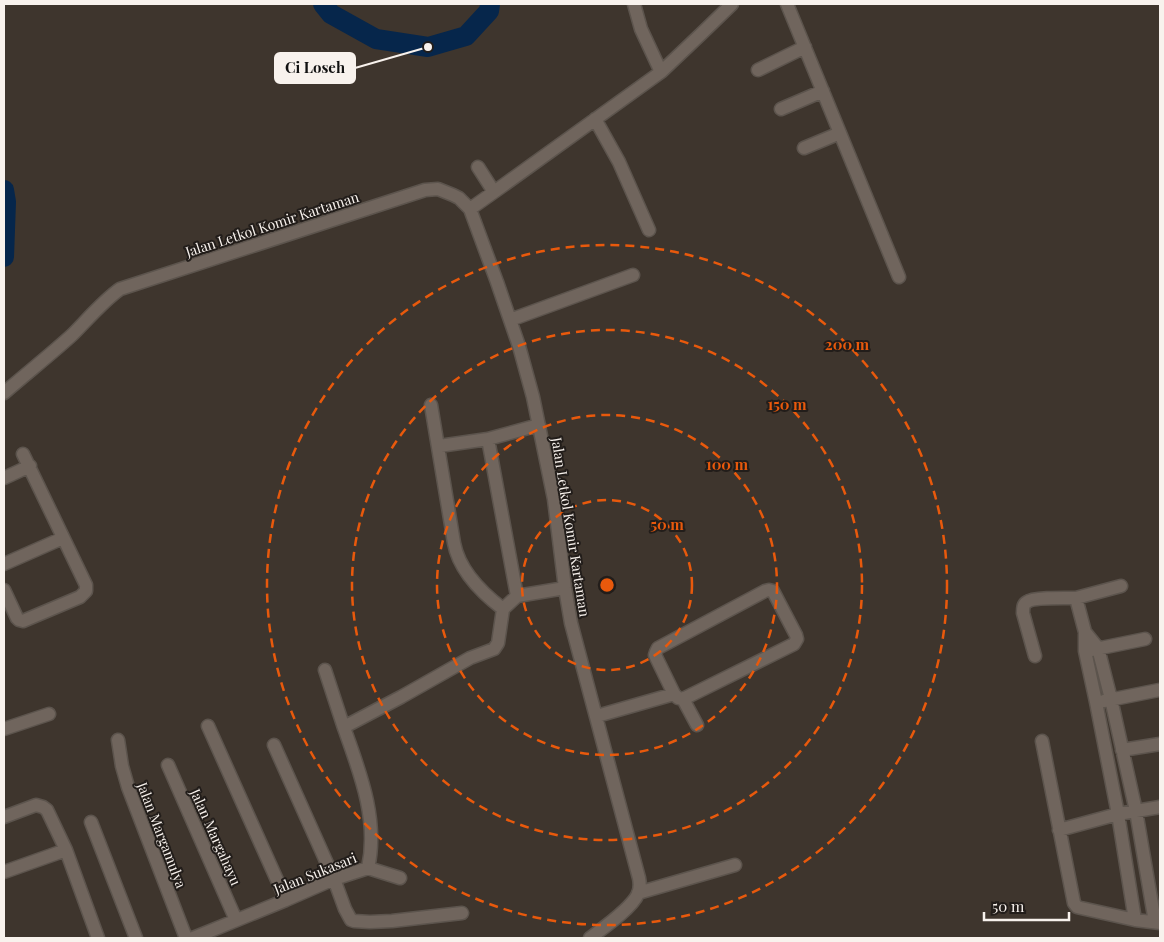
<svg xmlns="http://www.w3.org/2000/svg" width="1164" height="942" font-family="'Playfair Display',serif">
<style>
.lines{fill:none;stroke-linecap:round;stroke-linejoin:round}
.river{stroke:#06264b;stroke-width:20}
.minor-casing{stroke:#5c544d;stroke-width:15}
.minor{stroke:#70655d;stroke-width:12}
.ring{fill:none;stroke:#e8590c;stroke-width:2.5;stroke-dasharray:9 6}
.labels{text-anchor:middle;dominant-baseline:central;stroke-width:4;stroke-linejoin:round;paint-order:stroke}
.street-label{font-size:14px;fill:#f8f2ed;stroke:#221d1a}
.centre{fill:#e8590c;stroke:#221d1a;stroke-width:2.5}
.ring-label{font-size:15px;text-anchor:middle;font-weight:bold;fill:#e8590c;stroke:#221d1a;stroke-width:4;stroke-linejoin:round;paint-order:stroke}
.leader{fill:none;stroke:#f8f2ed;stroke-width:2}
.callout-dot{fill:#f8f2ed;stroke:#221d1a;stroke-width:2}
.callout{fill:#f8f2ed;stroke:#f8f2ed;stroke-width:2}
.callout-label{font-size:15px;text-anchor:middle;font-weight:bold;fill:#111}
</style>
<rect width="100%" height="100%" fill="#3e352d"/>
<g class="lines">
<path class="river" d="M 323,4 L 331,14 L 376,39 L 428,47 L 466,36 L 489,11 L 490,4
M 4,190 L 6,202 L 4,257"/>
<g class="minor-casing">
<path id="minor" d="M 634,4 L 641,29 L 661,72
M 787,4 L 899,277
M 758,70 L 805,47
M 781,109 L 823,91
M 595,119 L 619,162 L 649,230
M 804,148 L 840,133
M 478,167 L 494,192
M 470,209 L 494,192 L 661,72 L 700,35 L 732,4
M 510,320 L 633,275
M 4,393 C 27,373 50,355 72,335 C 87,320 103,301 120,289 L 425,190 L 438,189 L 453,195 L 459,198 L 470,209 L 497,282 L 519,346 L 533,397 L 554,499 L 565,588 L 571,623 L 639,878 C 640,883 640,889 638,894 C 631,909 603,928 590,938
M 431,405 L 454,543 C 459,570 482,593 503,609
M 488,439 L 517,596
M 439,446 L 488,439 L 539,425
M 4,478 L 30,466
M 4,564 L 63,538
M 4,590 L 17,618 L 19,620 L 23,621 L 80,597 L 86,591 L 86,585 L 23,454
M 1076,598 L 1121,586
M 1085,632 L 1098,648 L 1111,699 L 1136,811 L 1155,922
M 1091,650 L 1145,639
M 1035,656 L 1023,613 C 1023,609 1023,604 1027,602 C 1033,597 1067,598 1076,598 L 1085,632 L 1085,651 L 1096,702 L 1118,814 L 1135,920
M 674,694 L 655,655 L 656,652 L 658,648 L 765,591 L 769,590 L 773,591 L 796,635 L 797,639 L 794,644 L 683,699
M 1104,701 L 1159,690
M 597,716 L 674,694 L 678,698 L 683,699 L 697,725
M 208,726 L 286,900
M 344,727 L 401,697 L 470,658 L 494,649 L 498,643 L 503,609 L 517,596 L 565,588
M 4,729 L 49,714
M 118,740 L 122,766 L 128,787 L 186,938
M 1042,741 L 1074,903 L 1077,907 L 1081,908 L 1135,920 L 1160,923
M 274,745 L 334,879 L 345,909 L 351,920 L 354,921 L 370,922 L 392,921 L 462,913
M 1122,750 L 1160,744
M 168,765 L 236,920
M 4,817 L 36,805 L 43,807 L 47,810 L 66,850 L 98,938
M 91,822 L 136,938
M 1059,830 L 1118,814 L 1160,807
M 368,868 L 400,878
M 4,872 L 66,850
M 638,893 L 735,865
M 193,938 L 286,900 L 334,879 L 368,868 C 379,819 359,770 343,725 C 337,707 331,688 325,670"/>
</g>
<use href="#minor" class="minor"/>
</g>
<g class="ring">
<circle cx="607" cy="585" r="85"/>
<circle cx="607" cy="585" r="170"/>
<circle cx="607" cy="585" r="255"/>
<circle cx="607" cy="585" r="340"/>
</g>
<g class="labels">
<g class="street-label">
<text transform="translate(272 224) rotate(-18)">Jalan Letkol Komir Kartaman</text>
<text transform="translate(571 527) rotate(81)">Jalan Letkol Komir Kartaman</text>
<text transform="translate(162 835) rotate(69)">Jalan Margamulya</text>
<text transform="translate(216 837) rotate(66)">Jalan Margahayu</text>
<text transform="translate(315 873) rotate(-22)">Jalan Sukasari</text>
</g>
</g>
<circle cx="607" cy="585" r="8" class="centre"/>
<g class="ring-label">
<text x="847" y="350">200 m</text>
<text x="787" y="410">150 m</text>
<text x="727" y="470">100 m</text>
<text x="667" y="530">50 m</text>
</g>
<path class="leader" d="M428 47L355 68"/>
<circle class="callout-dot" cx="428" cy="47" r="5"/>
<rect class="callout" x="275" y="53" width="80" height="30" rx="5"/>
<g class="callout-label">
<text x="315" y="73">Ci Loseh</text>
</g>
<rect width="1164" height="942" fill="none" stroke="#f8f2ed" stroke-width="10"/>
<path d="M984 912v8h85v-8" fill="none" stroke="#f8f2ed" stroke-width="2.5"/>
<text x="992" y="912" font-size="15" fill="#f8f2ed" stroke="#221d1a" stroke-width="4" paint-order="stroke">50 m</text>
</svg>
